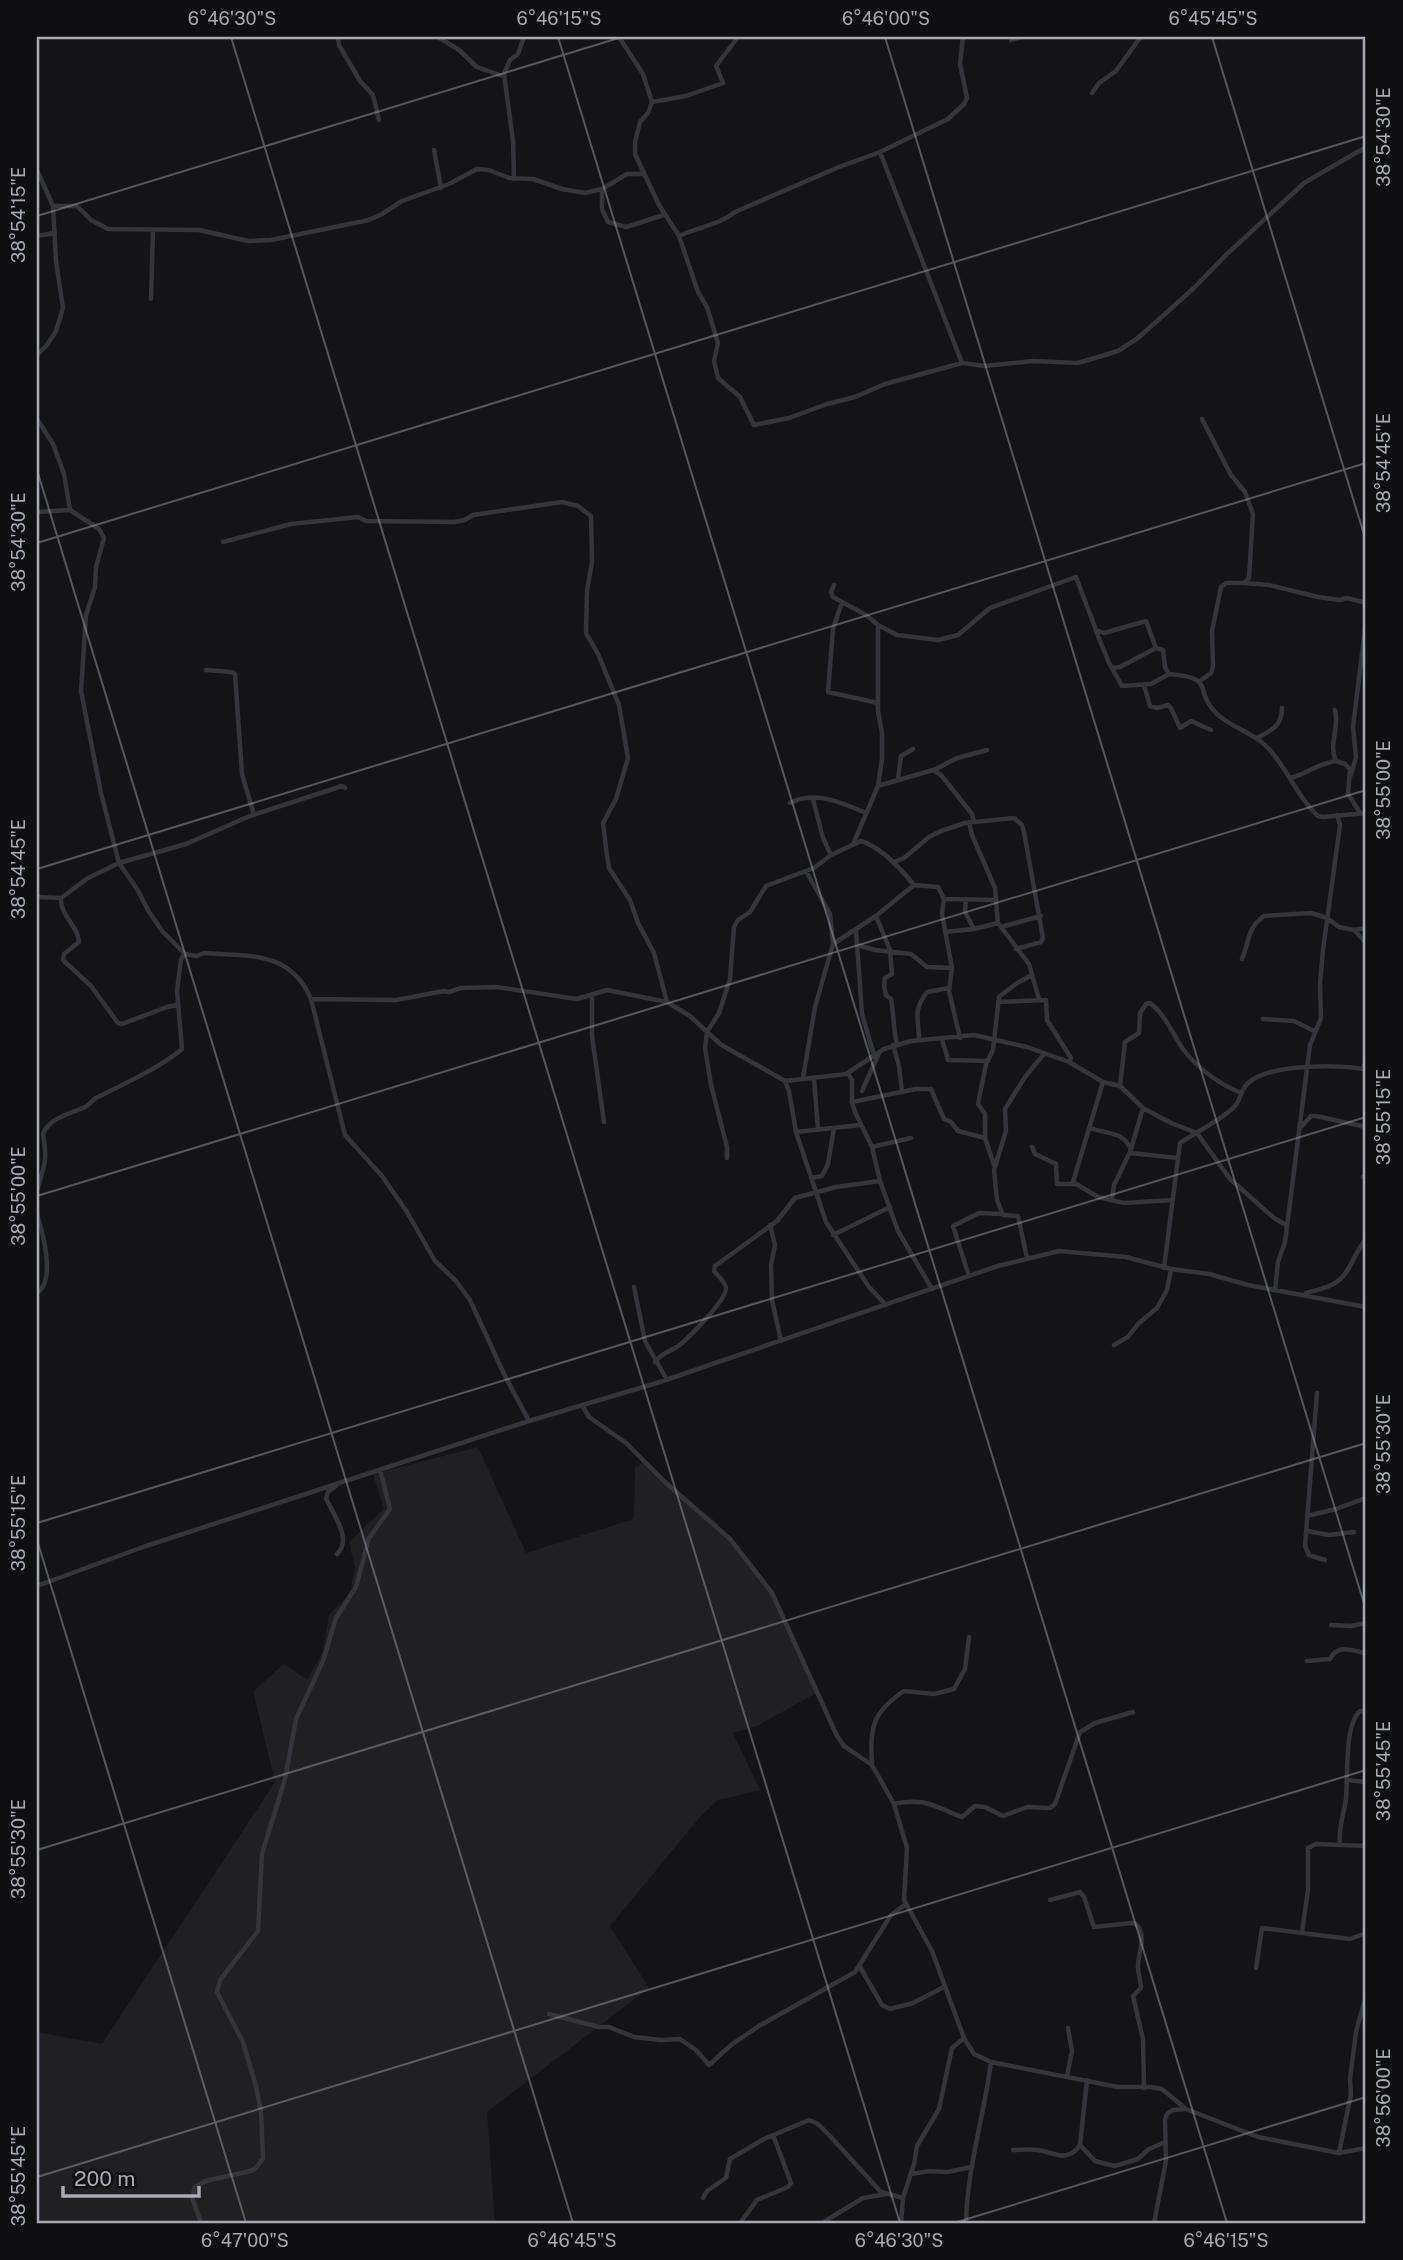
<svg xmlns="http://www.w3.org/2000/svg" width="1403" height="2260" font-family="'Public Sans',sans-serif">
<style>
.built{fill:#202023}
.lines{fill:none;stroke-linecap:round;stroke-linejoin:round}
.street{stroke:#35363b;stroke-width:4.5}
.ticks{fill:none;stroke:#a7abb6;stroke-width:2;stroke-opacity:0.45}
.neatline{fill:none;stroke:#a7abb6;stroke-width:2.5}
.ticks-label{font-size:18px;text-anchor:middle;fill:#a7abb6}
</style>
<rect width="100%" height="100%" fill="#141416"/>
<path class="built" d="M 478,1447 L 526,1553 L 634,1519 L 635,1468 L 644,1461 L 683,1497 L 714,1520 L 765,1580 L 816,1693 L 759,1725 L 733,1733 L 760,1790 L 718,1800 L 701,1816 L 610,1926 L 649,1988 L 487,2112 L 495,2223 L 37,2223 L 37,2032 L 102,2044 L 275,1782 L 253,1691 L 284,1664 L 307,1680 L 323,1651 L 329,1615 L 349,1595 L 355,1569 L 349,1542 L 384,1509 L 373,1474 Z"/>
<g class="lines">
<path class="street" d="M 338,37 L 339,45 L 360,81 L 373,95 L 379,120
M 438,37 L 459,50 L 477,67 L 505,77
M 619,37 L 643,74 L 652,102 L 648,113 L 640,122 L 635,142 L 635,154 L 659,205 L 679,236 L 698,292 L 707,307 L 718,343 L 714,361 L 718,378 L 740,397 L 754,425 L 789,418 L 827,404 L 855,397 L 885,384 L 962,363 L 985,366 L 1033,361 L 1078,363 L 1118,351 L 1138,338 L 1194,288 L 1227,254 L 1304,183 L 1366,147
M 1011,40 L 1021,37
M 1092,93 L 1099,83 L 1116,71 L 1139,39 L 1143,37
M 652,102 L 686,96 L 723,83 L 716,66 L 738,37
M 434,150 L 441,188
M 880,152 L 962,363
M 37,170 L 53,206 L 56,261 L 63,308 L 56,331 L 47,345 L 37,355
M 514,179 L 513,141 L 504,74 L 510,60 L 518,54 L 524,37
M 602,189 L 602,209 L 608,222 L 626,227 L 664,215
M 53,206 L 77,206 L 91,220 L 108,229 L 199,230 L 248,241 L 271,240 L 369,220 L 382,214 L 402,201 L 449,184 L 477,169 L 489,170 L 509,178 L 533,179 L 562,189 L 585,193 L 602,189 L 627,174 L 644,174
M 37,236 L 55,233
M 679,236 C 698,227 719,225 735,212 L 839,167 L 880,152 L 948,119 L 964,104 L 967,98 L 960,64 L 963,37
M 151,299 L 153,231
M 37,419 L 53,444 L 64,474 L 70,510
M 37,512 L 70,510 L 99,529 L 104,538 L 96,567 L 95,587 L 86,615 L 81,691 L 101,793 L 119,863 L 137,889 L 149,912 L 163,932 L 185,954 L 197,956 L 204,953 C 249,956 291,951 311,999 L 345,1135 L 382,1176 L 407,1212 L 435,1261 L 456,1281 L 470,1300 L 504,1374 L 529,1421
M 223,542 L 291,524 L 358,517 L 366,521 L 454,522 L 465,520 L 473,515 L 562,502 L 578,506 L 591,516 L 592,562 L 587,591 L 586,633 L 598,654 L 619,705 L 628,758 L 616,799 L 603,823 L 607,856 L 609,868 L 630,900 L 638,923 L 654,953 L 667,1002 L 690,1016 L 720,1044 L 785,1081 L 789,1091 L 796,1132 L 826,1222 L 869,1287 L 886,1305
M 1244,583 L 1269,585 L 1318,597 L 1340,600 L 1347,598 L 1366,603
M 834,585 L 831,592 L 833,597 L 866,615 L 878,625 L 897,635 L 938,640 L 958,635 L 990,608 L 1076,577 L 1096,630 L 1104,633 L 1146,621 L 1156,648 L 1163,650 L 1165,667 L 1169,674 C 1218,678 1192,690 1217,714 C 1232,728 1252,732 1267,747 C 1287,767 1297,797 1318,816 L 1323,817 L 1366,813
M 842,602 L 833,629 L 828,692 L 878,703
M 1096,631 L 1109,663 L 1122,686 L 1151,684 L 1169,674
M 1112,668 L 1120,667 L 1156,648
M 206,670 L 232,672 L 235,674 L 242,774 L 254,815
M 1200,681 L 1211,673 L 1213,666 L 1212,631 L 1221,587 L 1226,583 L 1244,583 L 1249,578 L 1253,514 L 1245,492 L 1231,475 L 1202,419
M 1144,685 L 1150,706 L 1157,708 L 1168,705 L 1171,708 L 1180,728 L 1191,721 L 1211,730
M 1335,710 C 1340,727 1328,744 1336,761 L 1345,764 L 1350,769 L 1348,794 L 1359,811
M 1257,738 C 1272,730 1282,726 1282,708
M 934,770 L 957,758 L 987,750
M 1351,775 L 1356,757 L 1353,727 L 1366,621
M 1291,778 C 1308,773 1319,763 1336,761
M 898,779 L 901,756 L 913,749
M 878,786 L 933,770 L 941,775 L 972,814 L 974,822
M 813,799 L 823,838 L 831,855
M 790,803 C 815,790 843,803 866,813
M 969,822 L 972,835 L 995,888 L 998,923 L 1029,964 L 1039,999
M 854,842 L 878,786 L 882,759 L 882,733 L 878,711 L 878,626
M 894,862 L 904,858 L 929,837 L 941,831 L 965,823 L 1014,818 L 1022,825 L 1024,832 L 1043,938 L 1041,942 L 1016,949
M 806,871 L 830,914 L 833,944
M 37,897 L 61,898
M 944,899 L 996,900
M 966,899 L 965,912 L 974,929
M 876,916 L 890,950 L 892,974 L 885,978 L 884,986 L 886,995 L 891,999 C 894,1014 893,1028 897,1044
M 1001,927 L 1041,916
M 856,930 L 862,1014 L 874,1055
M 1354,930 L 1366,943
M 945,932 L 974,929 L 998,923
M 857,945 L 875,950 L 911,954 L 927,967 L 952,968
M 1242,959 C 1250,941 1246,929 1264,916 L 1311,913 L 1327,918 L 1339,927 L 1354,930 L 1366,928
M 592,994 L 592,1036 L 604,1122
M 311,999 L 396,1000 L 444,991 L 449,992 L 461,988 L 496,987 L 577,999 L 607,990 L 667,1002
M 998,1002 L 1046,1000 L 1047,1020 L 1071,1058 L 1069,1062
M 177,1005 L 167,1007 L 122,1024 L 118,1023 L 91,986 L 63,960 L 64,954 L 79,942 C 78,925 60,916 61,898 L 88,878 L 119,863 L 186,844 L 250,816 L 342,786 L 345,788
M 1263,1019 L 1294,1021 L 1314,1031
M 1366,1025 L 1366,1044
M 942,1039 L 948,1060 L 988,1061
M 919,1040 C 919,1018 912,1012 927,992 L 949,988
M 893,1045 L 899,1066 L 902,1092
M 1363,1068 L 1366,1061
M 848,1073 L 852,1080 L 852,1102 L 855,1112 L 872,1147 L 880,1181 L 898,1231 L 932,1289
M 803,1078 L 815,1007 L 833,944 L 876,916 L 914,885
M 814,1078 L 818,1130
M 785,1081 L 846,1074 L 884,1049 L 911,1041 L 974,1035 L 1027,1047 L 1069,1062 L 1103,1082 L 1120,1086 L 1143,1108 L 1171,1123 L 1197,1133 L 1230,1179 L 1274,1218 L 1286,1225
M 1103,1082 L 1073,1182 L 1098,1197 L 1124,1203 L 1173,1200
M 1120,1086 L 1125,1042 L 1139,1033 L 1140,1013 L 1146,1004 L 1150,1003 C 1165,1014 1172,1033 1183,1049 C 1197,1068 1219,1084 1241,1093
M 862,1091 L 879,1053
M 852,1102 L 916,1089 L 931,1089 L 944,1119 L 951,1122 L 958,1131 L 985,1138
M 1090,1128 C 1106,1134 1124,1131 1131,1150 L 1114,1185 L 1112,1199
M 1300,1128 L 1311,1116 L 1316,1116 L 1366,1127
M 796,1132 L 860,1125
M 872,1147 L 911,1138
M 1032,1147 L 1035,1154 L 1056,1164 L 1057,1184 L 1075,1184
M 1131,1149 L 1143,1108
M 1130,1153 L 1178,1158
M 727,1158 L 727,1147 L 711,1085 L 705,1048 L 707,1032 L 719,1013 L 730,979 L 734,927 L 738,920 L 750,912 L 766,886 L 814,868 L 831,855 L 861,841 C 881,847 901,869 914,885 L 938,887 L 944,899 L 942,914 L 952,968 L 949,991 L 960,1038
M 994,1165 L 985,1138 L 985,1114 L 978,1104 L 986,1064 L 993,1050 L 999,997 L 1017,983 L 1032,975
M 1363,1177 L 1366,1179
M 811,1178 L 822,1176 L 828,1164 L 834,1128
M 37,1191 C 44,1163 48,1164 43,1134 C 48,1119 70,1113 83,1108 C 88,1107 91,1101 96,1098 C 120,1086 163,1066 182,1049 L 177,991 L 181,959 L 185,954
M 37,1215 C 43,1233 56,1281 37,1293
M 770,1225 L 775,1245 L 771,1265 L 772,1300 L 781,1341
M 833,1235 L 890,1207
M 1027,1258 L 1018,1216 L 1003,1215 L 997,1200 L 994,1170 L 1006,1131 L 1005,1109 L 1025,1077 L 1044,1054
M 1164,1268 L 1180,1143 C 1196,1132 1222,1120 1235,1106 C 1241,1099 1241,1089 1248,1083 C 1271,1063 1338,1065 1366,1069
M 969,1276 L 953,1226 L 979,1213 L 1001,1214
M 634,1287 L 645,1341 L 667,1380
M 1275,1290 L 1278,1262 L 1285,1242 L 1310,1045 L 1321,1018 L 1320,983 L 1323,950 L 1340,825 L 1337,815
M 1306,1293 C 1352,1283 1343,1272 1366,1238
M 1114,1345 L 1128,1337 L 1138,1324 L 1157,1308 L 1167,1290 L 1171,1269
M 655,1362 C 661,1353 669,1352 677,1347 C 687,1340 726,1300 726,1289 C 726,1282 718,1276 714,1271 L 715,1266 L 777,1221 L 795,1198 L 836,1187 L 880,1181
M 1317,1393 L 1305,1546 L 1309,1555 L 1325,1560
M 582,1405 L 589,1417 L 626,1443 L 665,1482 L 730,1539 L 748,1562 L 772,1593 L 837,1736 L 844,1746 L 872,1765 L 894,1804 L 907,1848 L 904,1900 L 932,1951 L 964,2038 L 974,2054 L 991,2062 L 1118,2087 L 1151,2087 L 1162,2089 L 1186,2109 L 1258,2137 L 1339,2153 L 1366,2148
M 1307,1516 L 1336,1509 L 1366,1498
M 1307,1531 L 1329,1535 L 1354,1532
M 337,1554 C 353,1539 333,1515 326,1498 L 328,1492 L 337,1485
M 37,1586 L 143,1547 L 324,1488 L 529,1421 L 660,1382 L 998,1266 L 1059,1251 L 1126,1257 L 1171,1269 L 1209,1274 L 1248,1285 L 1366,1307
M 1331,1625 L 1351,1626 L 1366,1623
M 1307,1661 L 1330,1659 C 1338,1643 1351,1651 1366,1653
M 872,1765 C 870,1729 871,1713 904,1691 L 934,1694 L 954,1689 L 965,1669 L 969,1637
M 1347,1780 L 1366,1782
M 894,1804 C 925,1797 935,1807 962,1817 L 975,1806 L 985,1807 L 1003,1816 L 1027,1807 L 1050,1808 L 1055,1804 L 1080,1732 L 1095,1723 L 1133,1712
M 1340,1844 C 1338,1828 1344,1814 1346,1799 C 1348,1778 1344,1725 1360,1711 L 1366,1712
M 1050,1900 L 1080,1892 L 1084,1897 L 1094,1927 L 1132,1923 L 1136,1924 C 1147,1935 1139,1951 1138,1964 C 1137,1972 1141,1980 1141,1988 L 1133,1996 L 1143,2039 L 1144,2088
M 1302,1932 L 1308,1890 L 1308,1848 L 1316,1844 L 1366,1846
M 860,1967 L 882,2005 L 890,2009 L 913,2003 L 944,1987
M 1256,1968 L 1262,1928 L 1350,1939 L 1366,1933
M 549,2014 L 599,2027 L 609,2027 L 634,2037 L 661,2040 L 680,2039 L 696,2050 L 709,2065 L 731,2045 L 759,2026 L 855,1972 L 891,1915 L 906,1904
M 1067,2076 L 1072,2051 L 1068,2028
M 1080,2145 L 1095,2161 L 1115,2166 L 1138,2159 L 1149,2149 L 1165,2142
M 1013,2150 C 1021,2150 1030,2149 1038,2150 C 1055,2153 1068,2163 1080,2145 L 1087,2080
M 1339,2153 L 1351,2094 L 1350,2079 L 1356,2032 L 1365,1999
M 911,2174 L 930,2171 L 947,2172 L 972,2167
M 703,2198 L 707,2191 L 726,2178 L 730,2159 L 764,2139 L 809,2120 L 818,2124 L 829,2135 L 881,2192 L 903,2198
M 201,2223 L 192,2197 L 195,2187 L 206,2181 L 250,2171 L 256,2168 L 263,2158 L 261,2112 L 256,2086 L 243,2042 L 217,1992 L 220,1980 L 258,1931 L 262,1854 L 285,1779 L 296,1719 L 323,1661 L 336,1618 L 356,1587 L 369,1538 L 390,1509 L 380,1470
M 740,2223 L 757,2200 L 788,2187 L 791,2183 L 773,2135
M 822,2223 L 863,2198 L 886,2194
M 901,2223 L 903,2198 L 914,2164 L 917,2146 L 939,2109 L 952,2048 L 964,2038
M 966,2223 C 967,2169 984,2116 991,2062
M 1154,2223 L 1166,2161 L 1165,2120 L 1167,2114 L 1173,2110 L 1186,2109"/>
</g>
<path class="ticks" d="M 231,37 L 900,2223M 558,37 L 1227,2223M 885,37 L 1366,1610M 1212,37 L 1366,541M 37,216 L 622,37M 37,470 L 573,2223M 37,543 L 1366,136M 37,869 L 1366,463M 37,1196 L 1366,790M 37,1523 L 1366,1117M 37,1540 L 246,2223M 37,1850 L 1366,1443M 37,2177 L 1366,1770M 954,2223 L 1366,2097"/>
<rect width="1403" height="2260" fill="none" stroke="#0f0f11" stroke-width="77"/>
<path d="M63 2186v10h136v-10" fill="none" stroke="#a7abb6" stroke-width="3.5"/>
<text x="74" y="2186" font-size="21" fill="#a7abb6" stroke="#0f0f11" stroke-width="5" paint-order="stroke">200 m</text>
<rect x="38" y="38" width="1326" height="2184" class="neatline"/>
<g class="ticks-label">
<text x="232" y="25">6°46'30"S</text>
<text x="559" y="25">6°46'15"S</text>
<text x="886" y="25">6°46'00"S</text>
<text x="1213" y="25">6°45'45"S</text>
<text transform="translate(1384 137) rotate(-90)" y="6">38°54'30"E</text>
<text transform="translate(19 215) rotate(-90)" y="6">38°54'15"E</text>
<text transform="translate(1384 463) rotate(-90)" y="6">38°54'45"E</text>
<text transform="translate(19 542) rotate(-90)" y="6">38°54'30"E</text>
<text transform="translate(1384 790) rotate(-90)" y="6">38°55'00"E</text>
<text transform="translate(19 869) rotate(-90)" y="6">38°54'45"E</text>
<text transform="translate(1384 1117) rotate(-90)" y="6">38°55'15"E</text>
<text transform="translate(19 1196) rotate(-90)" y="6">38°55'00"E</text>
<text transform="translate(1384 1444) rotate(-90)" y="6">38°55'30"E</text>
<text transform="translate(19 1523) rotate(-90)" y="6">38°55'15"E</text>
<text transform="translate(1384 1771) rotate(-90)" y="6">38°55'45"E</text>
<text transform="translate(19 1849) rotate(-90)" y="6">38°55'30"E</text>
<text transform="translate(1384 2098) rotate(-90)" y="6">38°56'00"E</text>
<text transform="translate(19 2176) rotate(-90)" y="6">38°55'45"E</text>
<text x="245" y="2247">6°47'00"S</text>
<text x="572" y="2247">6°46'45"S</text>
<text x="899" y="2247">6°46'30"S</text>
<text x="1226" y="2247">6°46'15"S</text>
</g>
</svg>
